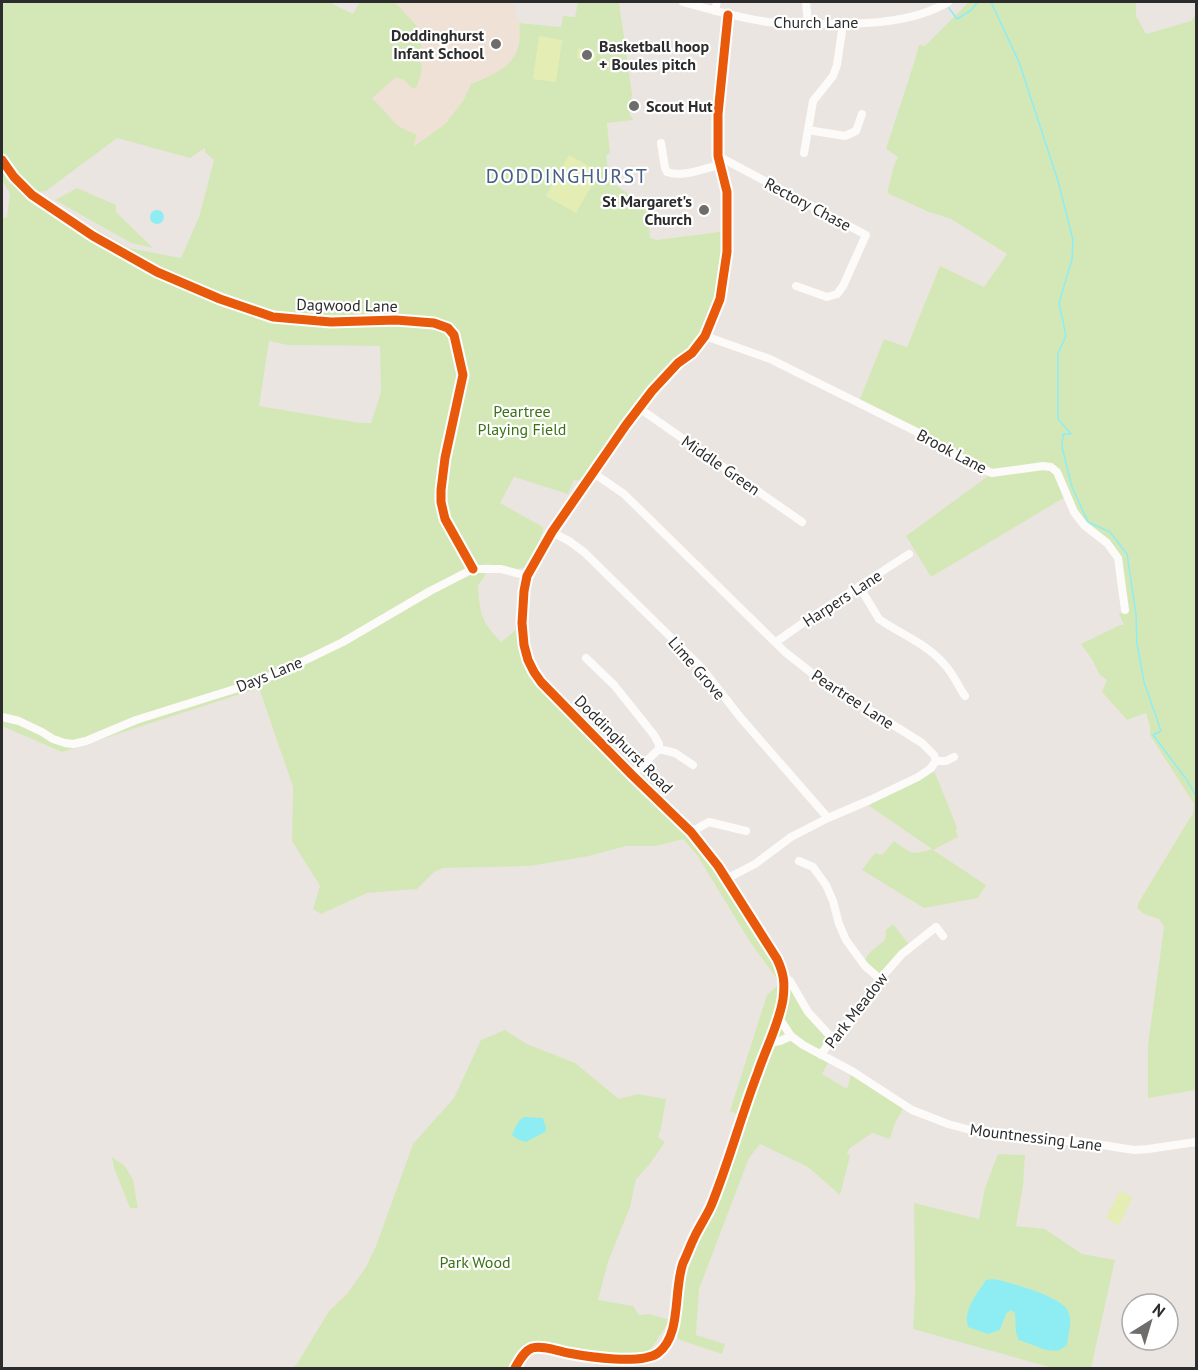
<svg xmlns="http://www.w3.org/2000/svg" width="1198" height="1370" font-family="'PT Sans',sans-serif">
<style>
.education{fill:#efe1d5}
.green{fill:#d4e8b7;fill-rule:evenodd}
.pitch{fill:#e3edb4}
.water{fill:#8eedf3}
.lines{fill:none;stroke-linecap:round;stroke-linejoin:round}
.stream{stroke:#8eedf3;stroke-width:1.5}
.minor{stroke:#fcfbfa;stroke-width:8}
.cycleway-casing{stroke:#fff;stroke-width:13}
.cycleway{stroke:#e8590c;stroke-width:9}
.poi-dot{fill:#6f6d6b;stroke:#fff;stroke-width:2}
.labels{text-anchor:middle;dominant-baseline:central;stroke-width:4.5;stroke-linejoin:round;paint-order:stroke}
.street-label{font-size:16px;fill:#2c2c2c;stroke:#fff}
.poi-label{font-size:16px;font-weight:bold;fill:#2c2c2c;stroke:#fff;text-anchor:end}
.park-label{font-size:16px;fill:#397213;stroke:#fff}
.quarter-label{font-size:20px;letter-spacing:1.5px;fill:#475d82;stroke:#fff}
</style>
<rect width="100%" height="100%" fill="#ebe5e1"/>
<path class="education" d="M 388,2 L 514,2 L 520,32 L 516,53 L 506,67 L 492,75 L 471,84 L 463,101 L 445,124 L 412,148 L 367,102 Z"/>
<path class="green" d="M 2,2 L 331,2 L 333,4 L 353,14 L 360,2 L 395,2 L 417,26 L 421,44 L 420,58 L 422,71 L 417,86 L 413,89 L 403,79 L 395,78 L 372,98 L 398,126 L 417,135 L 413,147 L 445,124 L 463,101 L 471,84 C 502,71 524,62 519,23 L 561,27 L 563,16 L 575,17 L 578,2 L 619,2 L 632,94 L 630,114 L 633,120 L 607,123 L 610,153 L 606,156 L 610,181 L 648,208 L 650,238 L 657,240 L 727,231 L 720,299 L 705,336 L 678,363 L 640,398 L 582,481 L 574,480 L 568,494 L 514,477 L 500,503 L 543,527 L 543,532 L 527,567 L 517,569 L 486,564 L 485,576 L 478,585 C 480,614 481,621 501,642 L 517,629 L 523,630 L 534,672 L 691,832 L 783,972 L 832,1038 L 822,1054 L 830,1059 L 822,1074 L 847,1089 L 852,1071 L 905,1105 L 895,1123 L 890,1139 L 872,1133 L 850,1148 L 847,1153 L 850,1156 L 840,1195 L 808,1167 L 760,1144 L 749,1158 L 699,1289 L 696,1335 L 725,1344 L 722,1354 L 680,1340 L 673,1332 L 681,1269 L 711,1207 L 742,1116 L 730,1111 L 767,995 L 780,983 L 750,942 L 697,855 L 683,839 L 656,846 L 626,846 L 589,856 L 530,866 L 443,868 L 434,872 L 417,889 L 367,893 L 321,914 L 313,909 L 320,886 L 292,841 L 293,787 L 259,688 L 62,752 L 2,726 L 2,218 L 7,217 L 10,194 L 2,180 ZM 117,138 L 190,158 L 205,148 L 205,152 L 214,160 L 199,217 L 181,258 L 129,248 L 32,193 L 46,191 ZM 269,341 L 288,345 L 380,346 L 381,392 L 371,423 L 360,423 L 259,406 Z
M 969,2 L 1136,2 L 1136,16 L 1146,34 L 1191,21 L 1196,14 L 1196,1090 L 1148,1098 L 1148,1045 L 1164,927 L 1159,919 L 1144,914 L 1137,908 L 1139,902 L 1188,821 L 1193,813 L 1194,804 L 1150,735 L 1150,726 L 1146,713 L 1127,720 L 1102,692 L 1107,680 L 1099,674 L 1093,661 L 1081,644 L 1120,625 L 1124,625 L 1119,614 L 1125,610 L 1118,558 L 1084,525 L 1067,496 L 931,577 L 906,536 L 991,474 L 858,404 L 884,339 L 907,347 L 940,266 L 984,287 L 1007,254 L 951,219 L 929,212 L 887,193 L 894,166 L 898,157 L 886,149 L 914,63 L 919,45 L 925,46 Z
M 77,188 L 116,205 L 116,212 L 153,248 L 131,243 L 55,200 Z
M 930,769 L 935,773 L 957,827 L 956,831 L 958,837 L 933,850 L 986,885 L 978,898 L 924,908 L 862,870 L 875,853 L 882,855 L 894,841 C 911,853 911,856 932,849 L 865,803 Z
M 893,924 L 911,947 L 880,979 L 863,963 L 870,952 L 885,940 L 886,930 Z
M 505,1030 L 527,1044 L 575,1063 L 619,1099 L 638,1094 L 666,1099 L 661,1128 L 658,1137 L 665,1142 L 649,1165 L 636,1179 L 630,1207 L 608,1262 L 598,1300 L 633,1306 L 639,1315 L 649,1314 L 670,1320 L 649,1352 L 625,1354 L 555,1346 L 556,1344 L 553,1347 L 526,1346 L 512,1368 L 292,1368 L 297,1364 L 329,1311 L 347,1294 L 366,1267 L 376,1246 L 413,1144 L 454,1098 L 481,1040 Z
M 998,1154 L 1025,1155 L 1023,1186 L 1016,1226 L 1045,1229 L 1082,1254 L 1115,1260 L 1091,1368 L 1053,1368 L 913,1329 L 915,1294 L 914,1203 L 979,1219 L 985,1188 Z
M 112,1157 L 125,1166 L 133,1180 L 138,1208 L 130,1208 L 114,1168 Z"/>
<path class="pitch" d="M 539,36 L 562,40 L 556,82 L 533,79 Z
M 578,48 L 597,52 L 595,61 L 577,58 Z
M 569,155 L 599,172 L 576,213 L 546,196 Z
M 1120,1191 L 1133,1197 L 1119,1225 L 1106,1218 Z"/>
<path class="water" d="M150 217a7 7 0 1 1 14 0a7 7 0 1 1-14 0Z
M 524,1117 L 543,1118 L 546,1127 L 545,1132 L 526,1142 L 519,1140 L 512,1135 C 515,1128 517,1121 524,1117 Z
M 994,1279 C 1011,1283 1061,1296 1068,1311 C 1073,1321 1068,1334 1067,1345 L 1058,1351 L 1046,1350 L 1019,1340 L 1016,1333 L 1015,1313 L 1011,1310 L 1006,1314 L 1000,1330 L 988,1334 L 968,1327 C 963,1309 977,1294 986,1280 Z"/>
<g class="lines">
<path class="stream" d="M 991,2 L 1019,62 L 1058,181 L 1073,240 L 1072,259 L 1059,303 L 1066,336 L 1058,353 L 1058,419 L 1071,434 L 1063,434 L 1062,447 L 1072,487 L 1088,522 L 1110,532 L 1127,554 L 1136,614 L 1137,644 L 1144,682 L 1161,731 L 1153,735 L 1187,780 L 1196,796
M 949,8 L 957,19 L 970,11 L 978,2"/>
<path class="minor" d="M 683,2 C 711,10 739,18 768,22 C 783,24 799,24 814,24 C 857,24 910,25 948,2
M 806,2 L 808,24
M 715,11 L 717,2
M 808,130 L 845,136 L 856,131 L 862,114
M 661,143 L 665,168 L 667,172 C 683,178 704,168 720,165
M 804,153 L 813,101 L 833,76 L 837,65 L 843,24
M 718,156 L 866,235 L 843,286 L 837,294 L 827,297 L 796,286
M 2,160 L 14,177 L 32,195 L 93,236 L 157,272 L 220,299 L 273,317 L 331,322 L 396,320 L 434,323 L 448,328 L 454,335 L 463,375 L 445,458 L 441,490 L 441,502 L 445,519 L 473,569
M 705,336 L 770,359 L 915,431 L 972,464 L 992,473 L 1043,466 L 1051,467 L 1057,472 L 1074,512 L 1084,525 L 1107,543 L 1118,558 L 1125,610
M 639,408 L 802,522
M 592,472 L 624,494 L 785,652 L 818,678 L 922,743 L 934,755 L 936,761 L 930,769 L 918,777 L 870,800 L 828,818 L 791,837 L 755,864 L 726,879
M 552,532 L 569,541 L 584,552 L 701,667 L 740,717 L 828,818
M 859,586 L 879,619 L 885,623 C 905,636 928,645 944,664 C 953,673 958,686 965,696
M 776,642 L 810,618 L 909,554
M 586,658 L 614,685 L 654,735 L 659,744 L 659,749 L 632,775
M 2,717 L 19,721 L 42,732 L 53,739 L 65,743 L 73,744 L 86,741 L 136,720 L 257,682 L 283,671 L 343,642 L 430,591 L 473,569 L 501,569 L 527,576
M 659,749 L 675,753 L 693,765
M 936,761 L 946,761 L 954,757
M 691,832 L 709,822 L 746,831
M 799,861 L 813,867 L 826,885 L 833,901 L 839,924 L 846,940 L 865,966 L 880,979
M 784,977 L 790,981 L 808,1012 L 832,1038
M 779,1018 L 791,1036 L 803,1045 L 852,1071 L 912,1110 L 948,1124 L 989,1135 L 1045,1141 L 1077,1141 L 1134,1150 L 1148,1149 L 1196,1142
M 769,1043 L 780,1041 L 791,1036
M 821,1055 L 832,1038 L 851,1022 L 880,979 L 902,954 L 936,927 L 943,936
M 515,1368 C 519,1361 524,1351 532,1348 C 543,1345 557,1351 568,1353 C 589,1357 641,1365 658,1353 C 682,1335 673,1291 683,1263 C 687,1255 690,1246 694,1238 C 699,1227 706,1217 711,1206 C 729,1162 741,1116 758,1072 C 766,1048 779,1024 783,999 C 785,983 784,974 777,959 L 718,866 L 691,832 L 632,775 L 541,682 L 534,672 L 528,660 L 524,645 L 522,623 L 524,591 L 527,576 L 552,532 L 626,425 L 652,391 L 678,363 L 692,353 L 705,336 L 720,299 L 727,252 L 727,192 L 718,156 L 718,114 L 728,15"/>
<g class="cycleway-casing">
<path id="cycleway" d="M 2,160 L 14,177 L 32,195 L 93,236 L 157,272 L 220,299 L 273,317 L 331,322 L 396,320 L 434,323 L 448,328 L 454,335 L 463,375 L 445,458 L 441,490 L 441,502 L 445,519 L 473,569
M 515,1368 C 519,1361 524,1351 532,1348 C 543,1345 557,1351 568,1353 C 589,1357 641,1365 658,1353 C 682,1335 673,1291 683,1263 C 687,1255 690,1246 694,1238 C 699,1227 706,1217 711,1206 C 729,1162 741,1116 758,1072 C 766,1048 779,1024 783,999 C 785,983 784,974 777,959 L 718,866 L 691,832 L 632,775 L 541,682 L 534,672 L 528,660 L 524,645 L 522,623 L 524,591 L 527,576 L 552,532 L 626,425 L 652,391 L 678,363 L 692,353 L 705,336 L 720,299 L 727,252 L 727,192 L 718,156 L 718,114 L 728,15"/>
</g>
<use href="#cycleway" class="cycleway"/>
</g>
<g class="poi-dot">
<circle cx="496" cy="44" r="6"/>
<circle cx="587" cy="55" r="6"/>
<circle cx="634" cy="106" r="6"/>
<circle cx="704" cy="210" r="6"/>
</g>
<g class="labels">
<g class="street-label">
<text x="816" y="22">Church Lane</text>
<text transform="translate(808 204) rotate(28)">Rectory Chase</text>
<text transform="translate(347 305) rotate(1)">Dagwood Lane</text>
<text transform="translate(952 451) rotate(28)">Brook Lane</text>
<text transform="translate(721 465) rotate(35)">Middle Green</text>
<text transform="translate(842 598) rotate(-33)">Harpers Lane</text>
<text transform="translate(697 668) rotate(49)">Lime Grove</text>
<text transform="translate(269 674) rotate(-22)">Days Lane</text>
<text transform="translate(853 699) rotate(33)">Peartree Lane</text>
<text transform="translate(624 744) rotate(45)">Doddinghurst Road</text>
<text transform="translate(856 1010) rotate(-52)">Park Meadow</text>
<text transform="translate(1036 1137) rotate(7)">Mountnessing Lane</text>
</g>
<g class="poi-label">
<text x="484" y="35">Doddinghurst<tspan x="484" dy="18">Infant School</tspan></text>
<text x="599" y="46" text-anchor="start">Basketball hoop<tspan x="599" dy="18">+ Boules pitch</tspan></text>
<text x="646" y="106" text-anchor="start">Scout Hut</text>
<text x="692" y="201">St Margaret's<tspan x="692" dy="18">Church</tspan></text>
</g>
<g class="park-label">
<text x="522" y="411">Peartree<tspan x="522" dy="18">Playing Field</tspan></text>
<text x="475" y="1262">Park Wood</text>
</g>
<g class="quarter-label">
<text x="567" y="176">DODDINGHURST</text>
</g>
</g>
<rect width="1198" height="1370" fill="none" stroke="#2c2c2c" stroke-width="6"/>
<g transform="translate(1150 1322) rotate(37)"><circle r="28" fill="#ffffff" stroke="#ababab" stroke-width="1.5"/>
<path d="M0-4.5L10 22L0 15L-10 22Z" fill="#6f6d6b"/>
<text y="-9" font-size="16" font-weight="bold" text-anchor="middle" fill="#2c2c2c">N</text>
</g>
</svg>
